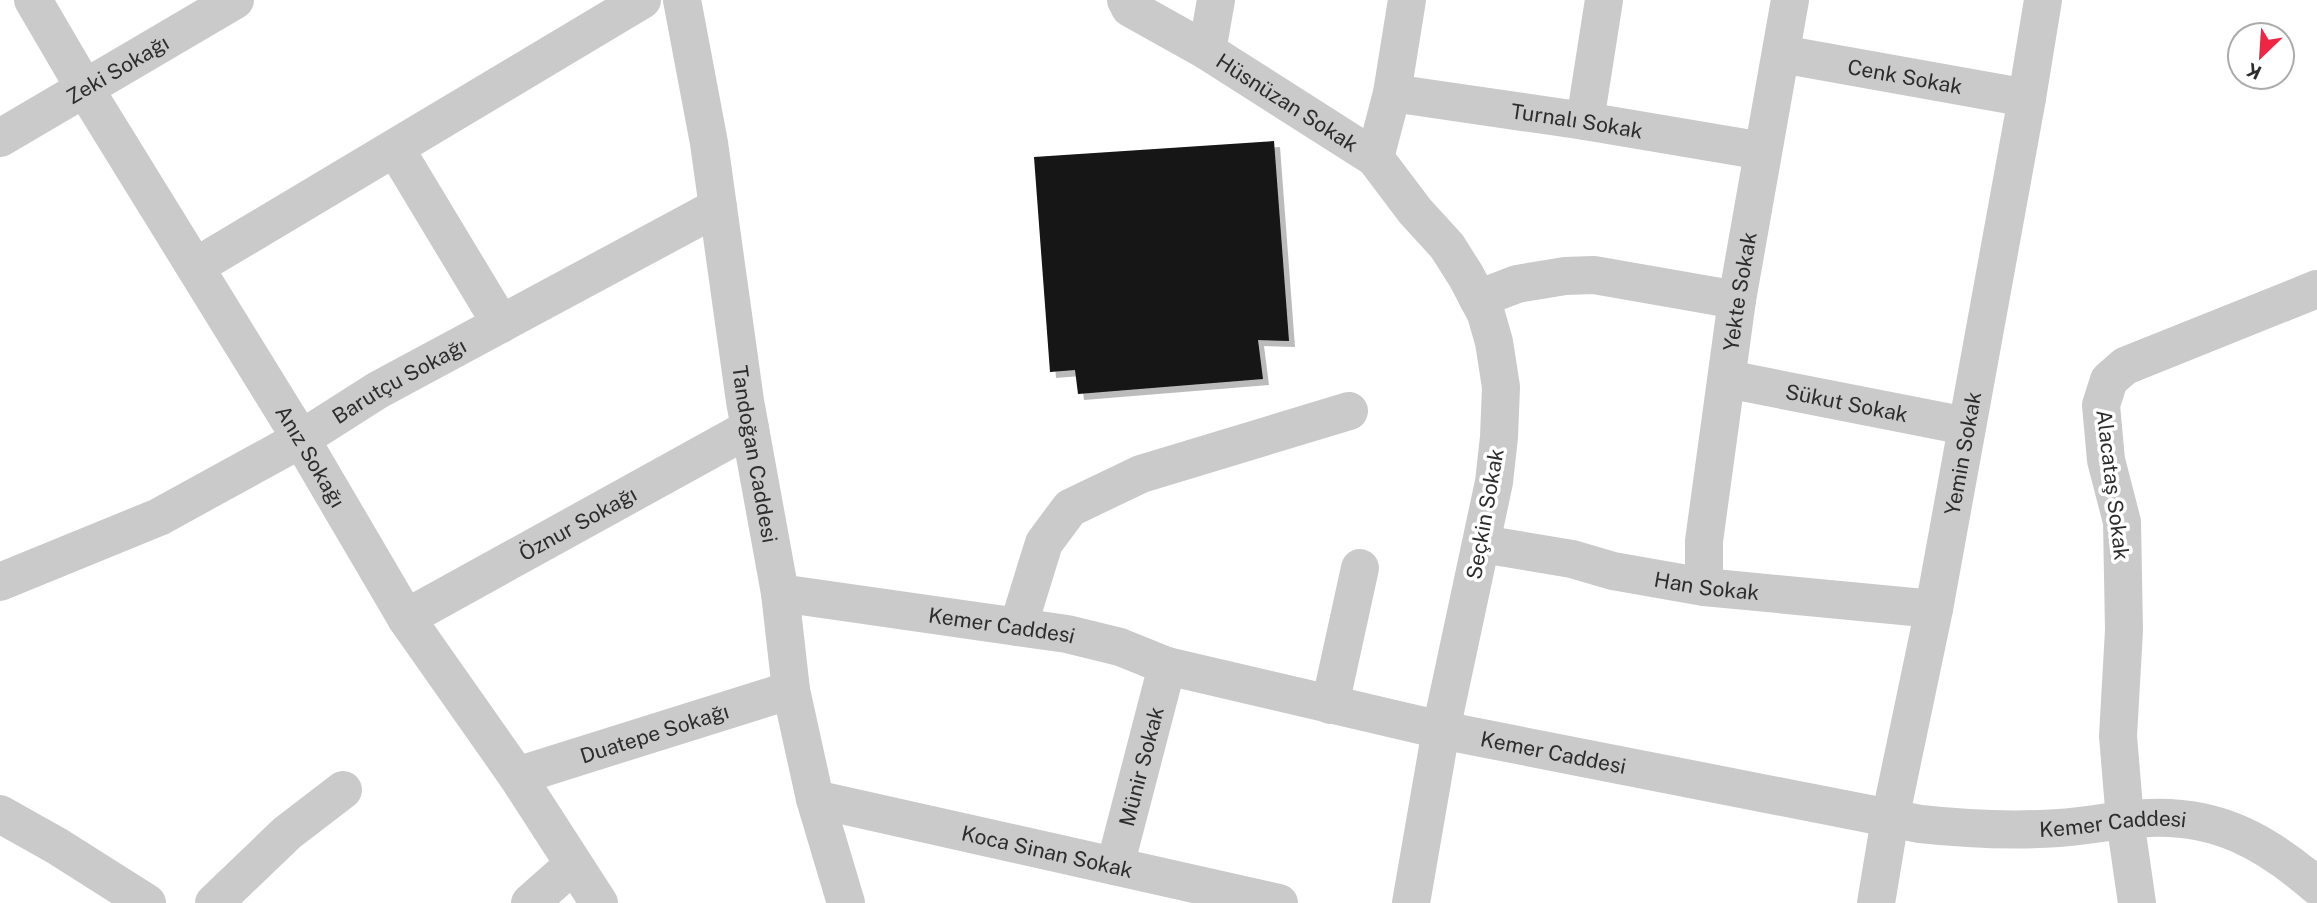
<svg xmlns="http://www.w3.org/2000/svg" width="2317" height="903" font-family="'Public Sans',sans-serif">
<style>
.building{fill:#141414;filter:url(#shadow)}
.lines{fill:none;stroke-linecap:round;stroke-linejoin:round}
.minor{stroke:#cacaca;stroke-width:38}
.labels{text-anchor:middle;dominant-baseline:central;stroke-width:7;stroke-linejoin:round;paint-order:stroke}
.street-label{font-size:21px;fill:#2d2d2d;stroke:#fff}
</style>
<defs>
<filter id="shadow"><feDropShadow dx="6" dy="6" stdDeviation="0" flood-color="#0004"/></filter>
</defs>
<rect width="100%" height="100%" fill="#fff"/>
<path class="building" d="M 1274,141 L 1289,341 L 1258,340 L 1263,379 L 1078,394 L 1075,370 L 1050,372 L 1034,157 Z"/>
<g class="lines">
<g class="minor">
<path id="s1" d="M 33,0 L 85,89 L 301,439 L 406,618 L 517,776 L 599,903"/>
<path id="s2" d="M 682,0 L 709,143 L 745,401 L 780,593 L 791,690 L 815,799 L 846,903"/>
<path d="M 1126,0 L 1130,8 L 1207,51"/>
<path id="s3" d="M 1216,0 L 1207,51 L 1375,158 L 1415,211 L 1447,246 L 1466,276 L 1486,314 L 1494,342 L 1501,387 L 1499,437 L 1494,482 L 1441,730 L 1411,903"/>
<path id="s4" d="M 1781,54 L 2027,98"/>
<path id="s5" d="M 1392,93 L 1585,121 L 1763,151"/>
<path d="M 1585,121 L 1604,0"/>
<path id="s6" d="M 0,138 L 235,0"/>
<path d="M 395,148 L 501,324"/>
<path d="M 1375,158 L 1392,93 L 1407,0"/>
<path d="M 195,267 L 642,0"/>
<path d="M 1478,299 L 1517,284 L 1565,276 L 1594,275 L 1737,300"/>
<path id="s7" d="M 1727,379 L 1966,426"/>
<path id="s8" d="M 1482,544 L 1572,559 L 1613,571 L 1704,587 L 1934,609"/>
<path id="s9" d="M 0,582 L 159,517 L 301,439 L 378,390 L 718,207"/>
<path id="s10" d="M 1704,587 L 1704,541 L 1737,300 L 1790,0"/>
<path id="s11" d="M 780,593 L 1067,634 L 1120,647 L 1167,666 L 1441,730 L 1920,824 C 1966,829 2012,831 2059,828 C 2089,826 2119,819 2149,818 C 2218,815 2266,842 2317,886"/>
<path id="s12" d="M 406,618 L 750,428"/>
<path d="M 1018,627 L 1044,543 L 1070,508 L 1141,474 L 1349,411"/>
<path d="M 1330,705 L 1360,568"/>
<path id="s13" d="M 517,776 L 791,690"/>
<path id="s14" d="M 815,799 L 1279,903"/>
<path d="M 0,814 L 57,846 L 147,903"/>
<path id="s15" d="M 1115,866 L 1167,666"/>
<path d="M 214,903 L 287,833 L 343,790"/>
<path d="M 530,903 L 573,865"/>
<path id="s16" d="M 1876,903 L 1890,819 L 1934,609 L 2027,98 L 2043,0"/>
<path d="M 2137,903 L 2125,820 L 2118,736 L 2124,630 L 2122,522 L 2106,460 L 2101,405 L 2109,380 L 2125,366 L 2317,289"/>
</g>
</g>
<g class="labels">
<g class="street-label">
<text stroke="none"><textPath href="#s6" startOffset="136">Zeki Sokağı</textPath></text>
<text stroke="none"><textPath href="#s4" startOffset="126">Cenk Sokak</textPath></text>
<text stroke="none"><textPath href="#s3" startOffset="147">Hüsnüzan Sokak</textPath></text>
<text stroke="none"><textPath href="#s5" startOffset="187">Turnalı Sokak</textPath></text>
<text stroke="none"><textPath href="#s10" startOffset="298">Yekte Sokak</textPath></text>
<text stroke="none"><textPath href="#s9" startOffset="448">Barutçu Sokağı</textPath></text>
<text stroke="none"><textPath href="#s7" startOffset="122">Sükut Sokak</textPath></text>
<text stroke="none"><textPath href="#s16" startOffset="458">Yemin Sokak</textPath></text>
<text stroke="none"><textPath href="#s2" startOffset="460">Tandoğan Caddesi</textPath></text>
<text stroke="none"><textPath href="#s1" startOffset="534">Anız Sokağı</textPath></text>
<text transform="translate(2113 485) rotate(83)">Alacataş Sokak</text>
<text transform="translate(1485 514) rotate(-80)">Seçkin Sokak</text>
<text stroke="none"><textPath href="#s12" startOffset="196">Öznur Sokağı</textPath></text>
<text stroke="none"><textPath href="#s8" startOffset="229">Han Sokak</textPath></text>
<text stroke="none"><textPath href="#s11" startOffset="224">Kemer Caddesi</textPath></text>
<text stroke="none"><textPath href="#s13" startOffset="144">Duatepe Sokağı</textPath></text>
<text stroke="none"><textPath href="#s11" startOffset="791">Kemer Caddesi</textPath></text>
<text stroke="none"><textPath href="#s15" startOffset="103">Münir Sokak</textPath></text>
<text stroke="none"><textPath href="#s11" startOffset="1358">Kemer Caddesi</textPath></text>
<text stroke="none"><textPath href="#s14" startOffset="238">Koca Sinan Sokak</textPath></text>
</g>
</g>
<g transform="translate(2261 56) rotate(205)"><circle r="33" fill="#ffffff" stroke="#ababab" stroke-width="2"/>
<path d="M0-5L12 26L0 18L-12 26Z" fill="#ee2545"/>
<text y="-10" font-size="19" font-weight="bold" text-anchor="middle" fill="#2d2d2d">K</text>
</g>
</svg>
